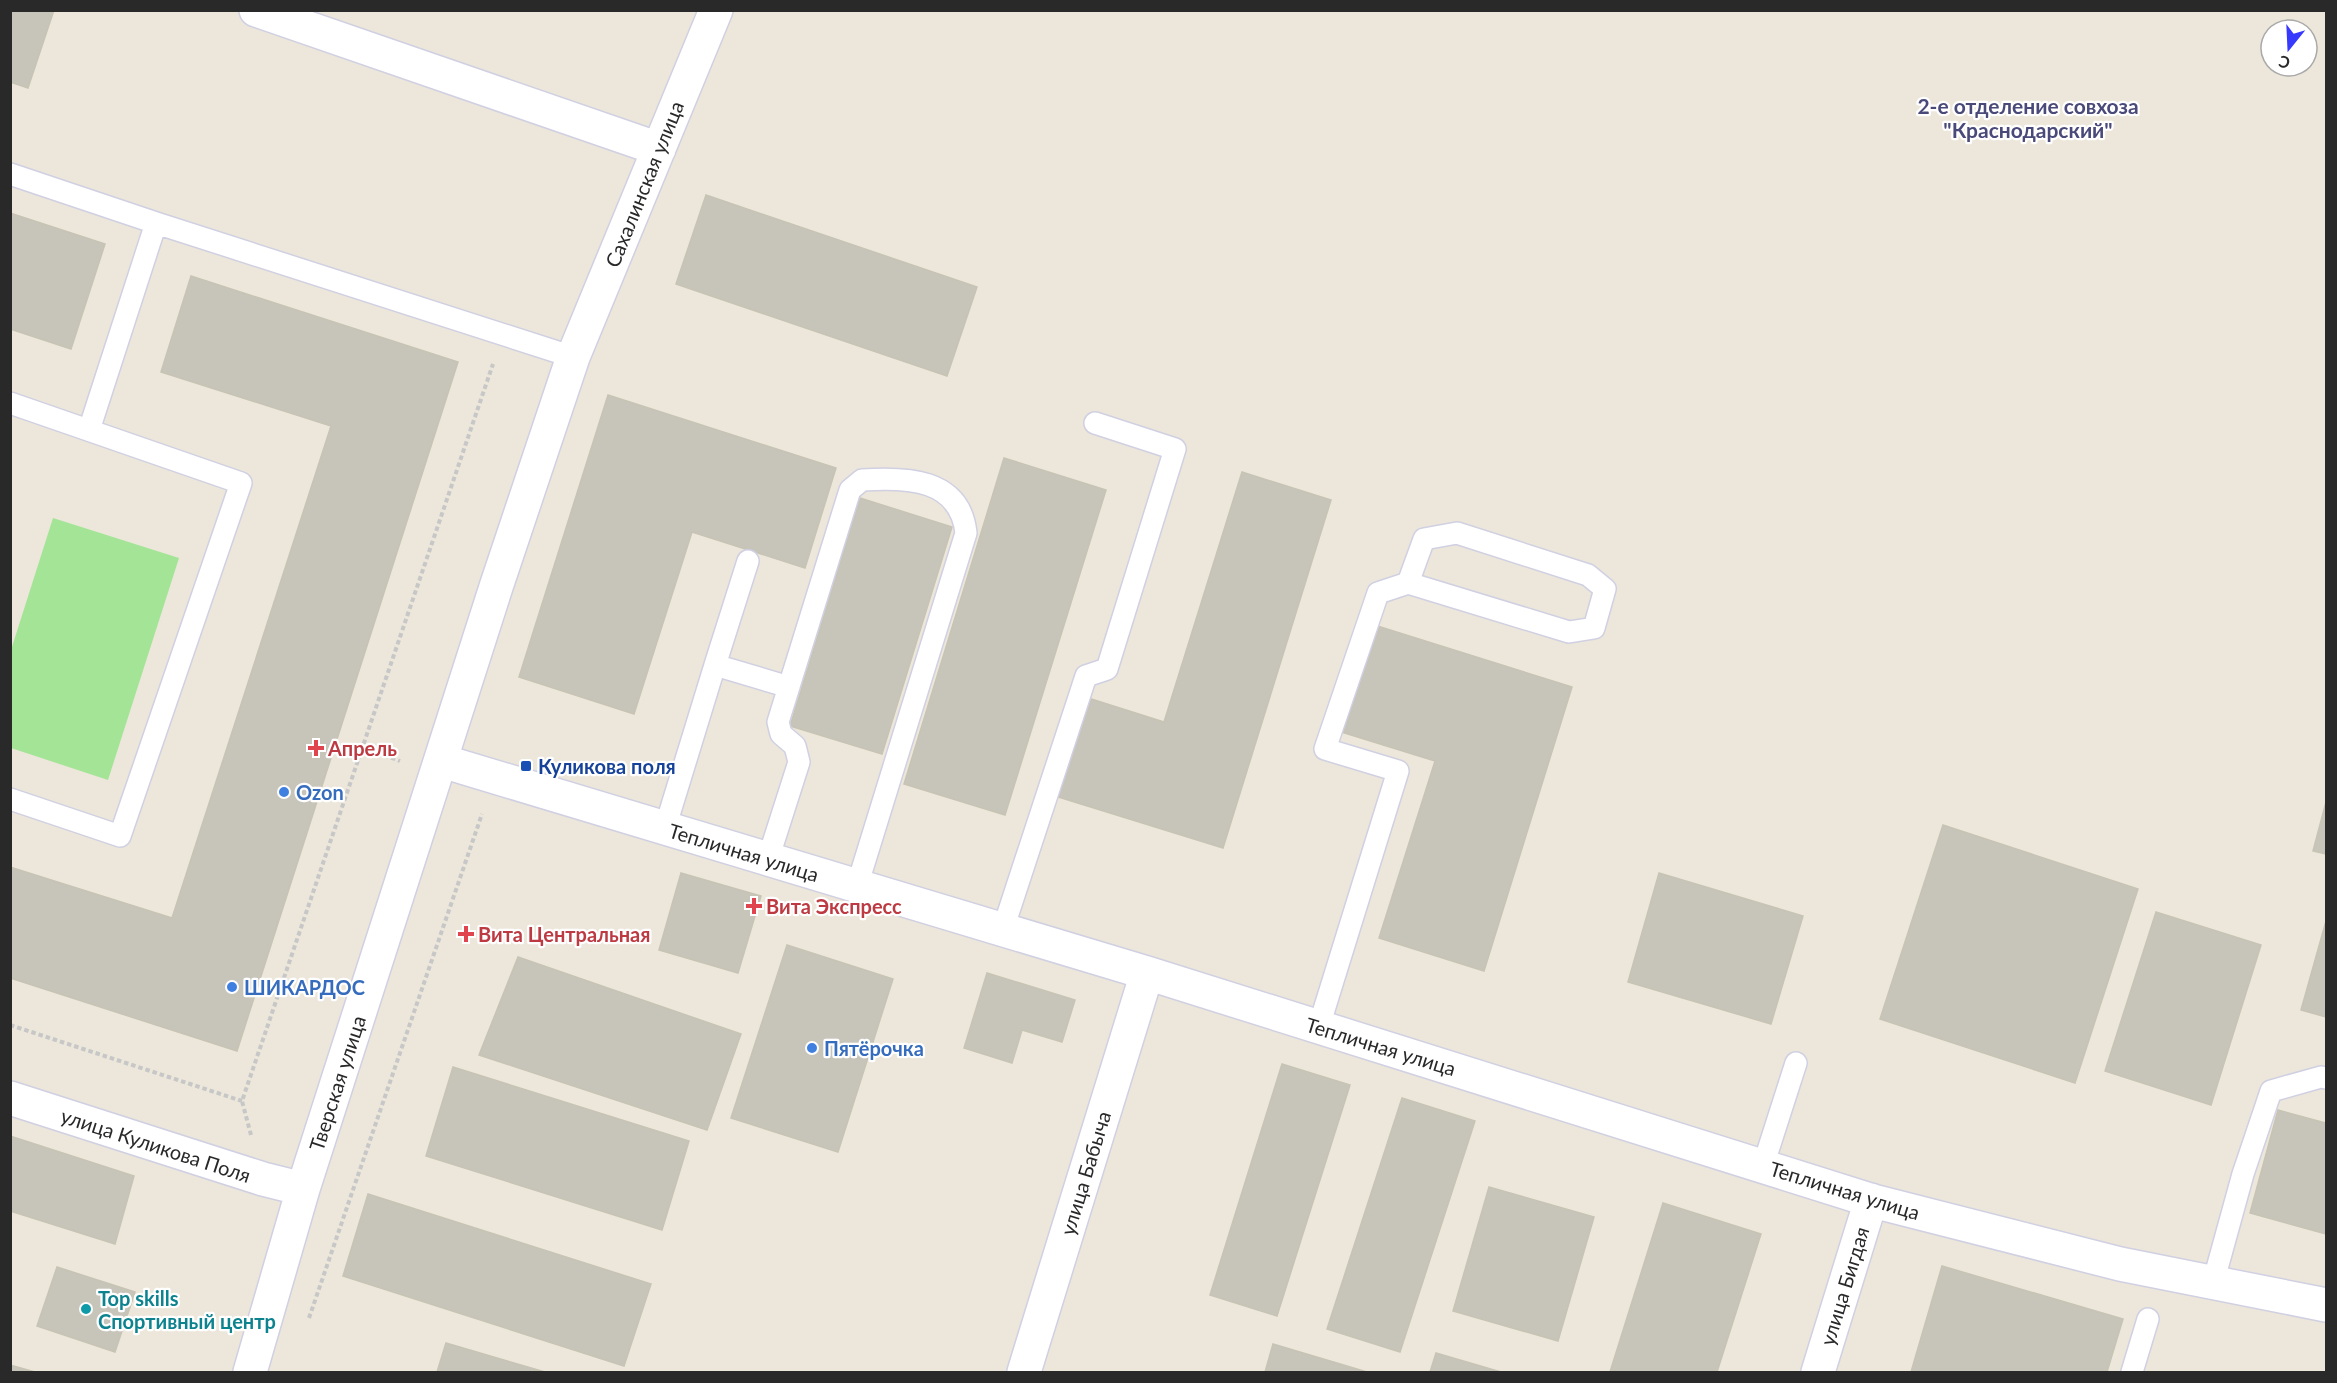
<svg xmlns="http://www.w3.org/2000/svg" width="2337" height="1383" font-family="Lato,sans-serif">
<style>
.green{fill:#a3e496}
.building{fill:#c7c4ba;stroke:#c7c4b4;stroke-width:1.5}
.lines{fill:none;stroke-linecap:round;stroke-linejoin:round}
.service-casing{stroke:#d0d0e2;stroke-width:24}
.minor-casing{stroke:#d0d0e2;stroke-width:36}
.path{stroke:#c7c7c7;stroke-width:4;stroke-dasharray:4.5 3;stroke-linecap:butt}
.service{stroke:#fff;stroke-width:21}
.minor{stroke:#fff;stroke-width:33}
.health-dot{fill:#e0444e;stroke:#fff;stroke-width:2}
.transit-dot{fill:#1a4fb4;stroke:#fff;stroke-width:2}
.shop-dot{fill:#3f7fe0;stroke:#fff;stroke-width:2}
.culture-dot{fill:#0f9aa8;stroke:#fff;stroke-width:2}
.labels{text-anchor:middle;dominant-baseline:central;stroke-width:4.5;stroke-linejoin:round;paint-order:stroke}
.street-label{font-size:20px;fill:#292929;stroke:#fff}
.health-label{font-size:20px;font-weight:bold;fill:#be3a42;stroke:#fff;text-anchor:start}
.transit-label{font-size:20px;font-weight:bold;fill:#164399;stroke:#fff;text-anchor:start}
.shop-label{font-size:20px;font-weight:bold;fill:#366cbe;stroke:#fff;text-anchor:start}
.culture-label{font-size:20px;font-weight:bold;fill:#0d838f;stroke:#fff;text-anchor:start}
.neighbourhood-label{font-size:21px;font-weight:bold;fill:#49497a;stroke:#fff}
</style>
<rect width="100%" height="100%" fill="#ece7da"/>
<path class="green" d="M 53,518 L 179,558 L 108,780 L 11,748 L 11,650 Z"/>
<path class="building" d="M 10,10 L 54,10 L 28,88 L 10,82 Z
M 706,195 L 977,287 L 947,376 L 676,284 Z
M 10,213 L 105,244 L 71,349 L 10,329 Z
M 191,276 L 458,362 L 237,1051 L 10,978 L 10,867 L 172,918 L 331,426 L 161,372 Z
M 608,395 L 836,468 L 805,568 L 692,532 L 634,714 L 519,677 Z
M 1004,458 L 1106,490 L 1005,815 L 904,784 Z
M 1242,472 L 1331,500 L 1223,848 L 1055,796 L 1085,697 L 1164,722 Z
M 860,498 L 952,527 L 882,754 L 790,726 Z
M 1371,624 L 1572,687 L 1484,971 L 1379,938 L 1435,761 L 1338,731 Z
M 2326,802 L 2326,854 L 2313,851 Z
M 1943,825 L 2138,889 L 2075,1083 L 1880,1019 Z
M 681,873 L 761,896 L 738,973 L 659,950 Z
M 1659,873 L 1803,916 L 1771,1024 L 1628,982 Z
M 2156,912 L 2261,945 L 2211,1105 L 2105,1071 Z
M 2326,921 L 2326,1017 L 2301,1010 Z
M 787,945 L 893,979 L 838,1152 L 731,1118 Z
M 518,957 L 741,1034 L 707,1130 L 479,1055 Z
M 987,973 L 1075,1000 L 1062,1042 L 1022,1030 L 1012,1063 L 964,1048 Z
M 1282,1064 L 1350,1085 L 1277,1316 L 1210,1295 Z
M 453,1067 L 689,1141 L 662,1230 L 426,1156 Z
M 1402,1098 L 1475,1121 L 1400,1352 L 1327,1329 Z
M 2278,1110 L 2326,1123 L 2326,1234 L 2250,1213 Z
M 10,1136 L 134,1176 L 115,1244 L 10,1211 Z
M 1489,1187 L 1594,1217 L 1558,1341 L 1453,1311 Z
M 368,1194 L 651,1284 L 624,1366 L 343,1276 Z
M 1663,1203 L 1761,1234 L 1717,1372 L 1610,1372 Z
M 1942,1266 L 2123,1319 L 2107,1372 L 1911,1372 Z
M 57,1267 L 135,1292 L 115,1352 L 37,1326 Z
M 446,1343 L 545,1372 L 437,1372 Z
M 1273,1344 L 1367,1372 L 1265,1372 Z
M 1436,1353 L 1501,1372 L 1430,1372 Z
M 10,1365 L 35,1372 L 10,1372 Z"/>
<g class="lines">
<g class="service-casing">
<path id="service" d="M 10,174 L 156,223
M 10,403 L 241,483 L 120,836 L 10,799
M 89,430 L 156,223 L 573,357
M 748,561 L 715,665 L 789,687
M 665,828 L 715,665
M 768,859 L 799,762 L 795,746 L 781,734 L 778,722 L 850,490 L 862,480 C 906,477 960,478 966,533 L 857,886
M 1003,929 L 1086,676 L 1107,669 L 1175,449 L 1095,423
M 1319,1026 L 1398,771 L 1325,749 L 1378,593 L 1408,583 L 1569,632 L 1594,628 L 1605,589 L 1588,575 L 1457,533 L 1424,539 L 1408,583
M 1763,1166 L 1796,1063
M 2213,1283 L 2243,1174 L 2271,1091 L 2321,1077 L 2326,1078
M 2132,1372 L 2148,1319"/>
</g>
<g class="minor-casing">
<path id="minor" d="M 256,10 L 659,149
M 442,761 L 1147,973 L 1873,1201 L 2120,1264 L 2326,1305
M 10,1098 L 263,1179 L 303,1189
M 250,1372 L 303,1189 L 496,587 L 573,357 L 716,10
M 1024,1372 L 1147,973
M 1818,1372 L 1871,1200"/>
</g>
<path class="path" d="M 363,747 L 400,761
M 10,1025 L 242,1101
M 251,1135 L 242,1101 L 493,364
M 309,1318 L 482,814"/>
<use href="#service" class="service"/>
<use href="#minor" class="minor"/>
</g>
<g class="health-dot">
<path d="M313 739h6v6h6v6h-6v6h-6v-6h-6v-6h6z"/>
<path d="M751 897h6v6h6v6h-6v6h-6v-6h-6v-6h6z"/>
<path d="M463 925h6v6h6v6h-6v6h-6v-6h-6v-6h6z"/>
</g>
<rect class="transit-dot" x="520" y="760" width="12" height="12" rx="3"/>
<g class="shop-dot">
<circle cx="284" cy="792" r="6"/>
<circle cx="232" cy="987" r="6"/>
<circle cx="812" cy="1048" r="6"/>
</g>
<circle class="culture-dot" cx="86" cy="1309" r="6"/>
<g class="labels">
<g class="street-label">
<text transform="translate(644 184) rotate(-68)">Сахалинская улица</text>
<text transform="translate(744 852) rotate(17)">Тепличная улица</text>
<text transform="translate(1381 1046) rotate(17)">Тепличная улица</text>
<text transform="translate(337 1083) rotate(-72)">Тверская улица</text>
<text transform="translate(156 1145) rotate(18)">улица Куликова Поля</text>
<text transform="translate(1085 1173) rotate(-73)">улица Бабыча</text>
<text transform="translate(1845 1190) rotate(17)">Тепличная улица</text>
<text transform="translate(1844 1286) rotate(-73)">улица Бигдая</text>
</g>
<g class="health-label">
<text x="328" y="748">Апрель</text>
<text x="766" y="906">Вита Экспресс</text>
<text x="478" y="934">Вита Центральная</text>
</g>
<g class="transit-label">
<text x="538" y="766">Куликова поля</text>
</g>
<g class="shop-label">
<text x="296" y="792">Ozon</text>
<text x="244" y="987">ШИКАРДОС</text>
<text x="824" y="1048">Пятёрочка</text>
</g>
<g class="culture-label">
<text x="98" y="1298">Top skills<tspan x="98" dy="23">Спортивный центр</tspan></text>
</g>
<g class="neighbourhood-label">
<text x="2028" y="105">2-е отделение совхоза<tspan x="2028" dy="24">"Краснодарский"</tspan></text>
</g>
</g>
<rect width="2337" height="1383" fill="none" stroke="#292929" stroke-width="24"/>
<g transform="translate(2289 48) rotate(198)"><circle r="28" fill="#ffffff" stroke="#a9a9a9" stroke-width="1.5"/>
<path d="M0-4.5L10 22L0 15L-10 22Z" fill="#3739fd"/>
<text y="-9" font-size="16" font-weight="bold" text-anchor="middle" fill="#292929">С</text>
</g>
</svg>
